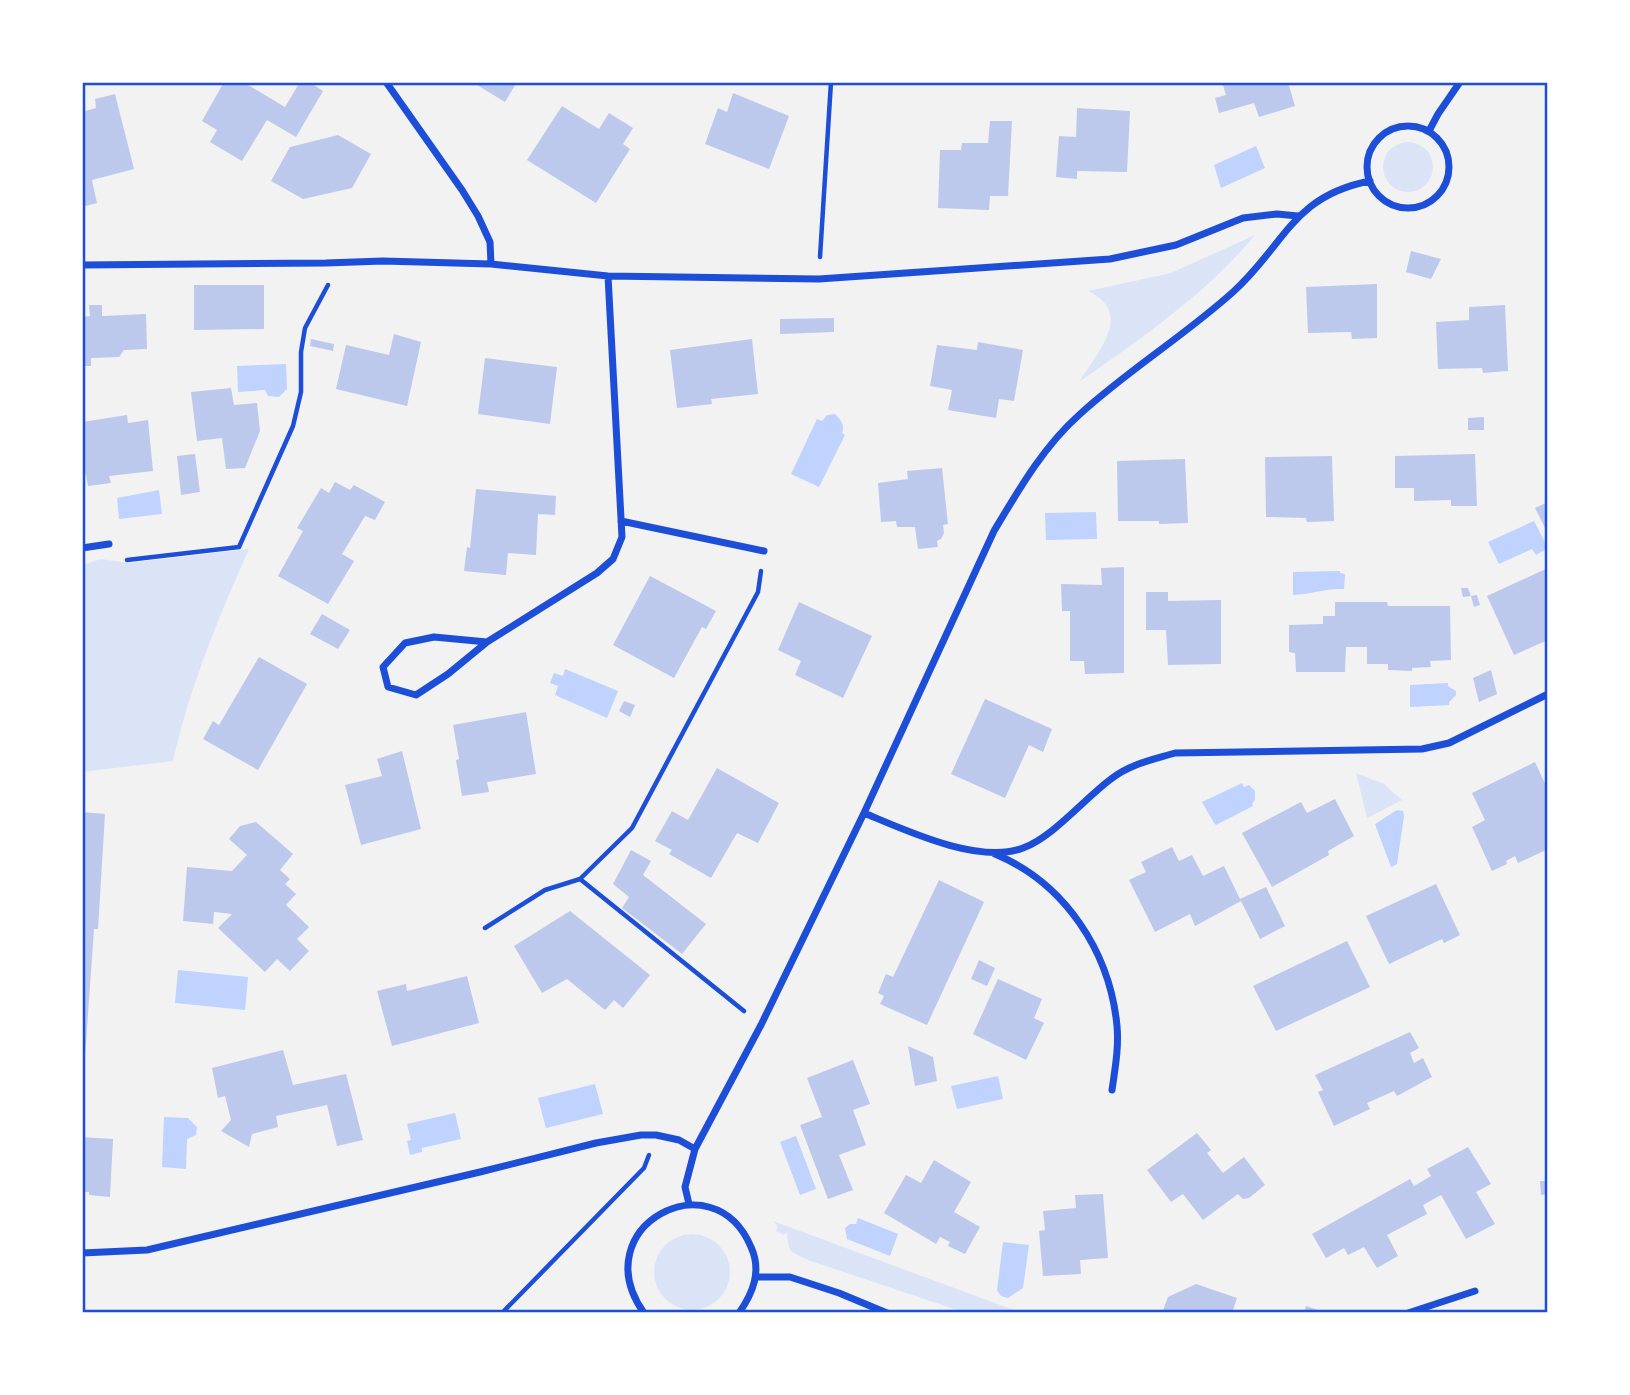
<svg xmlns="http://www.w3.org/2000/svg" width="1630" height="1395" font-family="'Exo 2',sans-serif">
<style>
.green{fill:#dbe4f7}
.water{fill:#bfd3fe}
.building{fill:#bdc9ec}
.lines{fill:none;stroke-linecap:round;stroke-linejoin:round}
.path{stroke:#1d4ed8;stroke-width:4.5}
.minor{stroke:#1d4ed8;stroke-width:7}
.neatline{fill:none;stroke:#1d4ed8;stroke-width:2.5}
</style>
<rect width="100%" height="100%" fill="#f2f2f2"/>
<path class="green" d="M1383 167a25 25 0 1 1 50 0a25 25 0 1 1-50 0Z
M 1255,235 C 1206,294 1142,338 1079,382 C 1097,353 1135,313 1088,291 L 1171,273 Z
M 249,549 C 217,621 191,684 173,761 L 82,772 L 82,565 L 101,559 L 128,563 Z
M 1356,773 L 1384,784 L 1402,800 L 1367,818 Z
M 773,1221 L 1022,1313 L 966,1313 L 808,1260 C 787,1250 789,1253 787,1232 L 784,1235 L 776,1231 L 778,1227 Z
M654 1272a38 38 0 1 1 76 0a38 38 0 1 1-76 0Z"/>
<path class="water" d="M 1256,146 L 1265,168 L 1221,188 L 1214,165 Z
M 286,364 L 287,389 L 279,397 L 268,396 L 265,390 L 238,392 L 237,366 Z
M 835,414 C 841,420 845,425 842,433 L 845,435 L 819,487 L 791,474 L 817,419 L 822,421 L 827,415 Z
M 159,490 L 162,514 L 119,519 L 117,498 Z
M 1096,512 L 1097,539 L 1046,540 L 1045,513 Z
M 1534,521 L 1548,548 L 1536,555 L 1532,549 L 1499,564 L 1488,542 Z
M 1340,571 L 1340,573 L 1345,574 L 1344,589 C 1327,588 1311,594 1293,595 L 1293,572 Z
M 565,669 L 618,691 L 607,718 L 555,695 L 558,686 L 550,683 L 554,673 L 563,676 Z
M 1448,683 L 1448,686 L 1456,691 L 1456,695 L 1449,702 L 1449,705 L 1410,707 L 1410,685 Z
M 1242,783 L 1244,787 L 1249,785 L 1255,791 L 1255,800 L 1252,803 L 1253,806 L 1216,825 L 1214,823 L 1202,802 Z
M 1397,810 L 1403,811 L 1404,816 L 1397,864 L 1391,867 L 1375,824 Z
M 178,970 L 248,977 L 245,1010 L 175,1003 Z
M 998,1076 L 1003,1099 L 957,1109 L 951,1086 Z
M 595,1084 L 603,1114 L 546,1128 L 538,1098 Z
M 455,1113 L 461,1139 L 422,1148 L 422,1152 L 410,1155 L 407,1141 L 411,1140 L 407,1124 Z
M 164,1117 L 188,1118 L 197,1127 L 196,1135 L 187,1139 L 186,1169 L 162,1167 Z
M 796,1136 L 816,1189 L 800,1195 L 780,1142 Z
M 858,1218 L 898,1234 L 890,1256 L 847,1239 L 845,1228 L 850,1224 L 856,1224 Z
M 1003,1242 L 1029,1245 L 1023,1288 L 1008,1298 L 1001,1296 L 997,1290 Z"/>
<path class="building" d="M 224,82 L 243,82 L 285,107 L 300,82 L 309,82 L 323,91 L 296,137 L 267,120 L 242,161 L 210,142 L 217,130 L 202,121 Z
M 478,82 L 517,82 L 505,102 L 477,85 Z
M 1222,82 L 1288,82 L 1295,106 L 1259,117 L 1254,103 L 1219,113 L 1215,98 L 1226,95 Z
M 733,93 L 789,116 L 769,169 L 705,144 L 718,108 L 727,112 Z
M 115,94 L 134,169 L 92,180 L 97,203 L 82,207 L 82,112 L 96,108 L 95,99 Z
M 562,106 L 599,129 L 609,113 L 633,128 L 623,144 L 630,149 L 596,203 L 527,160 Z
M 1077,108 L 1130,111 L 1127,172 L 1077,171 L 1077,179 L 1056,177 L 1059,136 L 1076,137 Z
M 990,121 L 1012,121 L 1008,196 L 990,196 L 989,210 L 938,208 L 940,150 L 961,150 L 962,143 L 988,143 Z
M 338,135 L 371,154 L 352,188 L 303,199 L 271,181 L 290,147 Z
M 1411,251 L 1441,259 L 1431,279 L 1406,272 Z
M 1377,284 L 1377,338 L 1352,339 L 1351,332 L 1308,333 L 1306,287 Z
M 194,285 L 264,285 L 264,329 L 194,330 Z
M 89,305 L 102,305 L 102,316 L 146,314 L 147,349 L 124,350 L 119,357 L 91,358 L 91,366 L 82,366 L 82,317 L 90,316 Z
M 1505,305 L 1508,371 L 1483,373 L 1482,368 L 1438,369 L 1436,322 L 1469,320 L 1469,307 Z
M 834,318 L 834,332 L 780,334 L 780,319 Z
M 394,334 L 421,342 L 407,406 L 336,389 L 346,345 L 389,355 Z
M 311,339 L 334,344 L 333,351 L 310,346 Z
M 752,339 L 758,394 L 711,399 L 712,404 L 677,408 L 670,350 Z
M 978,342 L 1023,350 L 1014,401 L 999,399 L 996,418 L 948,410 L 952,390 L 930,386 L 937,345 L 977,350 Z
M 485,358 L 557,367 L 550,424 L 478,414 Z
M 231,388 L 234,405 L 257,403 L 260,431 L 245,468 L 226,469 L 222,438 L 197,441 L 191,392 Z
M 127,415 L 128,423 L 148,420 L 153,471 L 109,476 L 111,483 L 88,486 L 86,474 L 82,475 L 82,422 Z
M 1484,417 L 1484,430 L 1468,430 L 1468,418 Z
M 195,454 L 200,492 L 181,495 L 177,456 Z
M 1475,454 L 1477,506 L 1451,506 L 1451,500 L 1414,501 L 1414,488 L 1395,488 L 1395,456 Z
M 1332,456 L 1334,521 L 1307,522 L 1306,518 L 1266,517 L 1265,457 Z
M 1185,459 L 1188,523 L 1159,524 L 1159,521 L 1118,521 L 1117,461 Z
M 942,468 L 948,524 L 943,525 L 944,533 L 941,539 L 937,541 L 938,547 L 918,549 L 915,527 L 897,527 L 896,521 L 881,522 L 878,483 L 908,479 L 907,471 Z
M 335,482 L 350,490 L 354,485 L 385,502 L 375,520 L 365,516 L 342,554 L 354,561 L 328,604 L 278,576 L 303,531 L 297,528 L 321,488 L 329,493 Z
M 476,489 L 556,496 L 555,515 L 538,514 L 536,555 L 508,553 L 506,575 L 464,571 L 467,547 L 470,548 Z
M 1548,502 L 1548,534 L 1535,508 Z
M 1124,567 L 1124,673 L 1085,674 L 1084,661 L 1070,661 L 1070,611 L 1062,611 L 1061,584 L 1102,585 L 1101,568 Z
M 1548,568 L 1548,640 L 1514,655 L 1487,596 Z
M 650,576 L 716,611 L 706,629 L 702,627 L 674,678 L 613,645 Z
M 1461,588 L 1468,588 L 1471,596 L 1463,597 Z
M 1146,592 L 1168,592 L 1168,601 L 1221,600 L 1221,664 L 1168,665 L 1166,630 L 1146,630 Z
M 1477,595 L 1480,605 L 1474,607 L 1471,596 Z
M 799,602 L 872,636 L 843,698 L 795,675 L 801,661 L 778,650 Z
M 1335,602 L 1387,602 L 1388,606 L 1450,606 L 1451,660 L 1430,661 L 1431,667 L 1412,668 L 1412,671 L 1388,670 L 1388,664 L 1367,664 L 1367,647 L 1346,647 L 1345,672 L 1296,672 L 1295,653 L 1289,652 L 1289,625 L 1323,624 L 1323,616 L 1335,616 Z
M 322,614 L 350,630 L 338,649 L 310,634 Z
M 259,657 L 307,684 L 258,770 L 203,739 L 213,721 L 219,725 Z
M 1491,670 L 1497,694 L 1479,702 L 1473,678 Z
M 985,699 L 1052,729 L 1043,752 L 1029,745 L 1005,798 L 951,774 Z
M 624,701 L 635,705 L 630,717 L 619,711 Z
M 526,712 L 536,774 L 487,782 L 489,792 L 462,796 L 456,760 L 459,759 L 453,725 Z
M 402,751 L 421,829 L 361,845 L 345,785 L 382,776 L 377,759 Z
M 1535,762 L 1548,790 L 1548,849 L 1518,863 L 1515,856 L 1506,861 L 1507,864 L 1492,871 L 1472,827 L 1485,820 L 1472,793 Z
M 717,768 L 779,803 L 758,843 L 737,833 L 711,878 L 669,854 L 672,850 L 655,841 L 672,811 L 688,820 Z
M 1335,799 L 1354,836 L 1328,851 L 1329,855 L 1272,887 L 1242,833 L 1301,802 L 1307,813 Z
M 82,812 L 105,814 L 98,929 L 94,929 L 84,1071 L 82,1070 Z
M 256,822 L 293,854 L 280,870 L 290,879 L 285,884 L 296,894 L 286,905 L 309,927 L 297,939 L 309,951 L 290,971 L 277,959 L 265,972 L 218,928 L 232,914 L 214,912 L 213,924 L 183,921 L 187,867 L 232,871 L 247,855 L 229,839 L 240,826 Z
M 1172,847 L 1179,861 L 1192,855 L 1203,876 L 1224,866 L 1240,899 L 1266,887 L 1285,926 L 1260,939 L 1241,901 L 1195,926 L 1190,914 L 1155,932 L 1129,880 L 1146,872 L 1141,862 Z
M 631,850 L 651,861 L 643,875 L 706,924 L 682,954 L 622,908 L 629,897 L 613,884 Z
M 939,880 L 984,902 L 927,1025 L 880,1004 L 884,996 L 878,993 L 886,974 L 893,977 Z
M 1436,884 L 1460,935 L 1444,943 L 1442,939 L 1389,964 L 1366,916 Z
M 570,911 L 650,975 L 623,1008 L 614,1000 L 605,1010 L 567,979 L 542,993 L 514,946 Z
M 1347,941 L 1370,987 L 1276,1031 L 1253,986 Z
M 979,960 L 995,968 L 987,986 L 971,979 Z
M 467,976 L 479,1023 L 392,1046 L 377,991 L 406,984 L 407,991 Z
M 998,979 L 1042,999 L 1034,1018 L 1044,1023 L 1026,1060 L 973,1034 Z
M 1410,1032 L 1419,1048 L 1410,1053 L 1414,1063 L 1423,1058 L 1432,1077 L 1397,1096 L 1394,1091 L 1367,1103 L 1370,1109 L 1334,1126 L 1318,1092 L 1323,1090 L 1315,1075 Z
M 908,1046 L 933,1057 L 937,1081 L 915,1086 Z
M 283,1050 L 293,1085 L 346,1074 L 363,1140 L 337,1146 L 327,1105 L 276,1116 L 278,1127 L 252,1134 L 249,1147 L 221,1131 L 231,1120 L 225,1096 L 218,1098 L 212,1068 Z
M 853,1060 L 870,1104 L 853,1110 L 866,1145 L 839,1155 L 853,1190 L 828,1199 L 800,1125 L 822,1117 L 807,1078 Z
M 1197,1133 L 1211,1150 L 1207,1153 L 1223,1173 L 1244,1157 L 1265,1185 L 1249,1198 L 1243,1199 L 1238,1194 L 1203,1220 L 1183,1194 L 1171,1202 L 1147,1170 Z
M 82,1137 L 113,1139 L 110,1197 L 89,1195 L 89,1192 L 82,1192 Z
M 1468,1147 L 1491,1184 L 1476,1192 L 1495,1224 L 1466,1239 L 1441,1195 L 1423,1205 L 1427,1214 L 1387,1235 L 1398,1256 L 1377,1268 L 1364,1247 L 1348,1255 L 1344,1248 L 1326,1258 L 1312,1234 L 1410,1179 L 1414,1186 L 1431,1176 L 1427,1169 Z
M 934,1160 L 971,1182 L 954,1212 L 980,1227 L 965,1254 L 948,1246 L 950,1242 L 940,1237 L 936,1244 L 884,1213 L 906,1175 L 921,1183 Z
M 1540,1181 L 1548,1181 L 1548,1194 L 1541,1195 Z
M 1103,1194 L 1108,1258 L 1080,1260 L 1081,1274 L 1043,1276 L 1039,1231 L 1045,1230 L 1043,1211 L 1076,1208 L 1075,1195 Z
M 1196,1284 L 1237,1298 L 1232,1313 L 1162,1313 L 1168,1297 Z
M 1306,1306 L 1324,1312 L 1324,1313 L 1304,1313 Z"/>
<g class="lines">
<path class="path" d="M 820,257 L 831,82
M 127,560 L 239,547 L 293,426 L 301,392 L 301,352 L 305,328 L 328,285
M 485,928 L 545,890 L 580,879
M 744,1011 L 580,879 L 632,828 L 758,592 L 761,571
M 502,1313 L 644,1168 L 649,1155"/>
<path class="minor" d="M 386,82 L 462,190 L 478,216 L 490,242 L 491,264
M1367 167a41 41 0 1 1 82 0a41 41 0 1 1-82 0Z
M 1429,131 L 1438,114 L 1460,82
M 82,265 L 326,263 L 383,261 L 491,264 L 608,276 L 819,279 L 1110,259 L 1176,245 L 1243,218 L 1277,214 L 1298,216
M 621,521 L 764,551
M 82,548 L 109,544
M 487,642 L 448,674 L 416,695 L 388,687 L 383,667 L 405,643 L 434,637 L 487,642 L 597,573 L 613,559 L 622,537 L 608,276
M 864,813 C 905,830 979,865 1023,848 C 1053,837 1084,799 1111,779 C 1130,764 1152,760 1175,753 L 1422,749 L 1449,743 L 1548,694
M 995,854 C 1065,883 1110,952 1117,1026 C 1119,1047 1115,1069 1112,1090
M 689,1204 L 685,1187 L 695,1149 L 761,1025 L 864,813 L 994,531 C 1018,491 1043,447 1079,415 C 1127,371 1184,336 1233,292 C 1285,245 1292,196 1370,181
M 82,1253 L 147,1250 L 480,1172 L 596,1143 L 641,1135 L 656,1135 L 679,1140 L 695,1149
M 756,1277 L 790,1277 L 839,1293 L 887,1313
M 644,1313 C 583,1227 713,1157 751,1247 C 762,1271 753,1293 739,1313
M 1408,1313 L 1475,1291"/>
</g>
<rect width="1630" height="1395" fill="none" stroke="#ffffff" stroke-width="168"/>
<rect x="84" y="84" width="1462" height="1227" class="neatline"/>
</svg>
